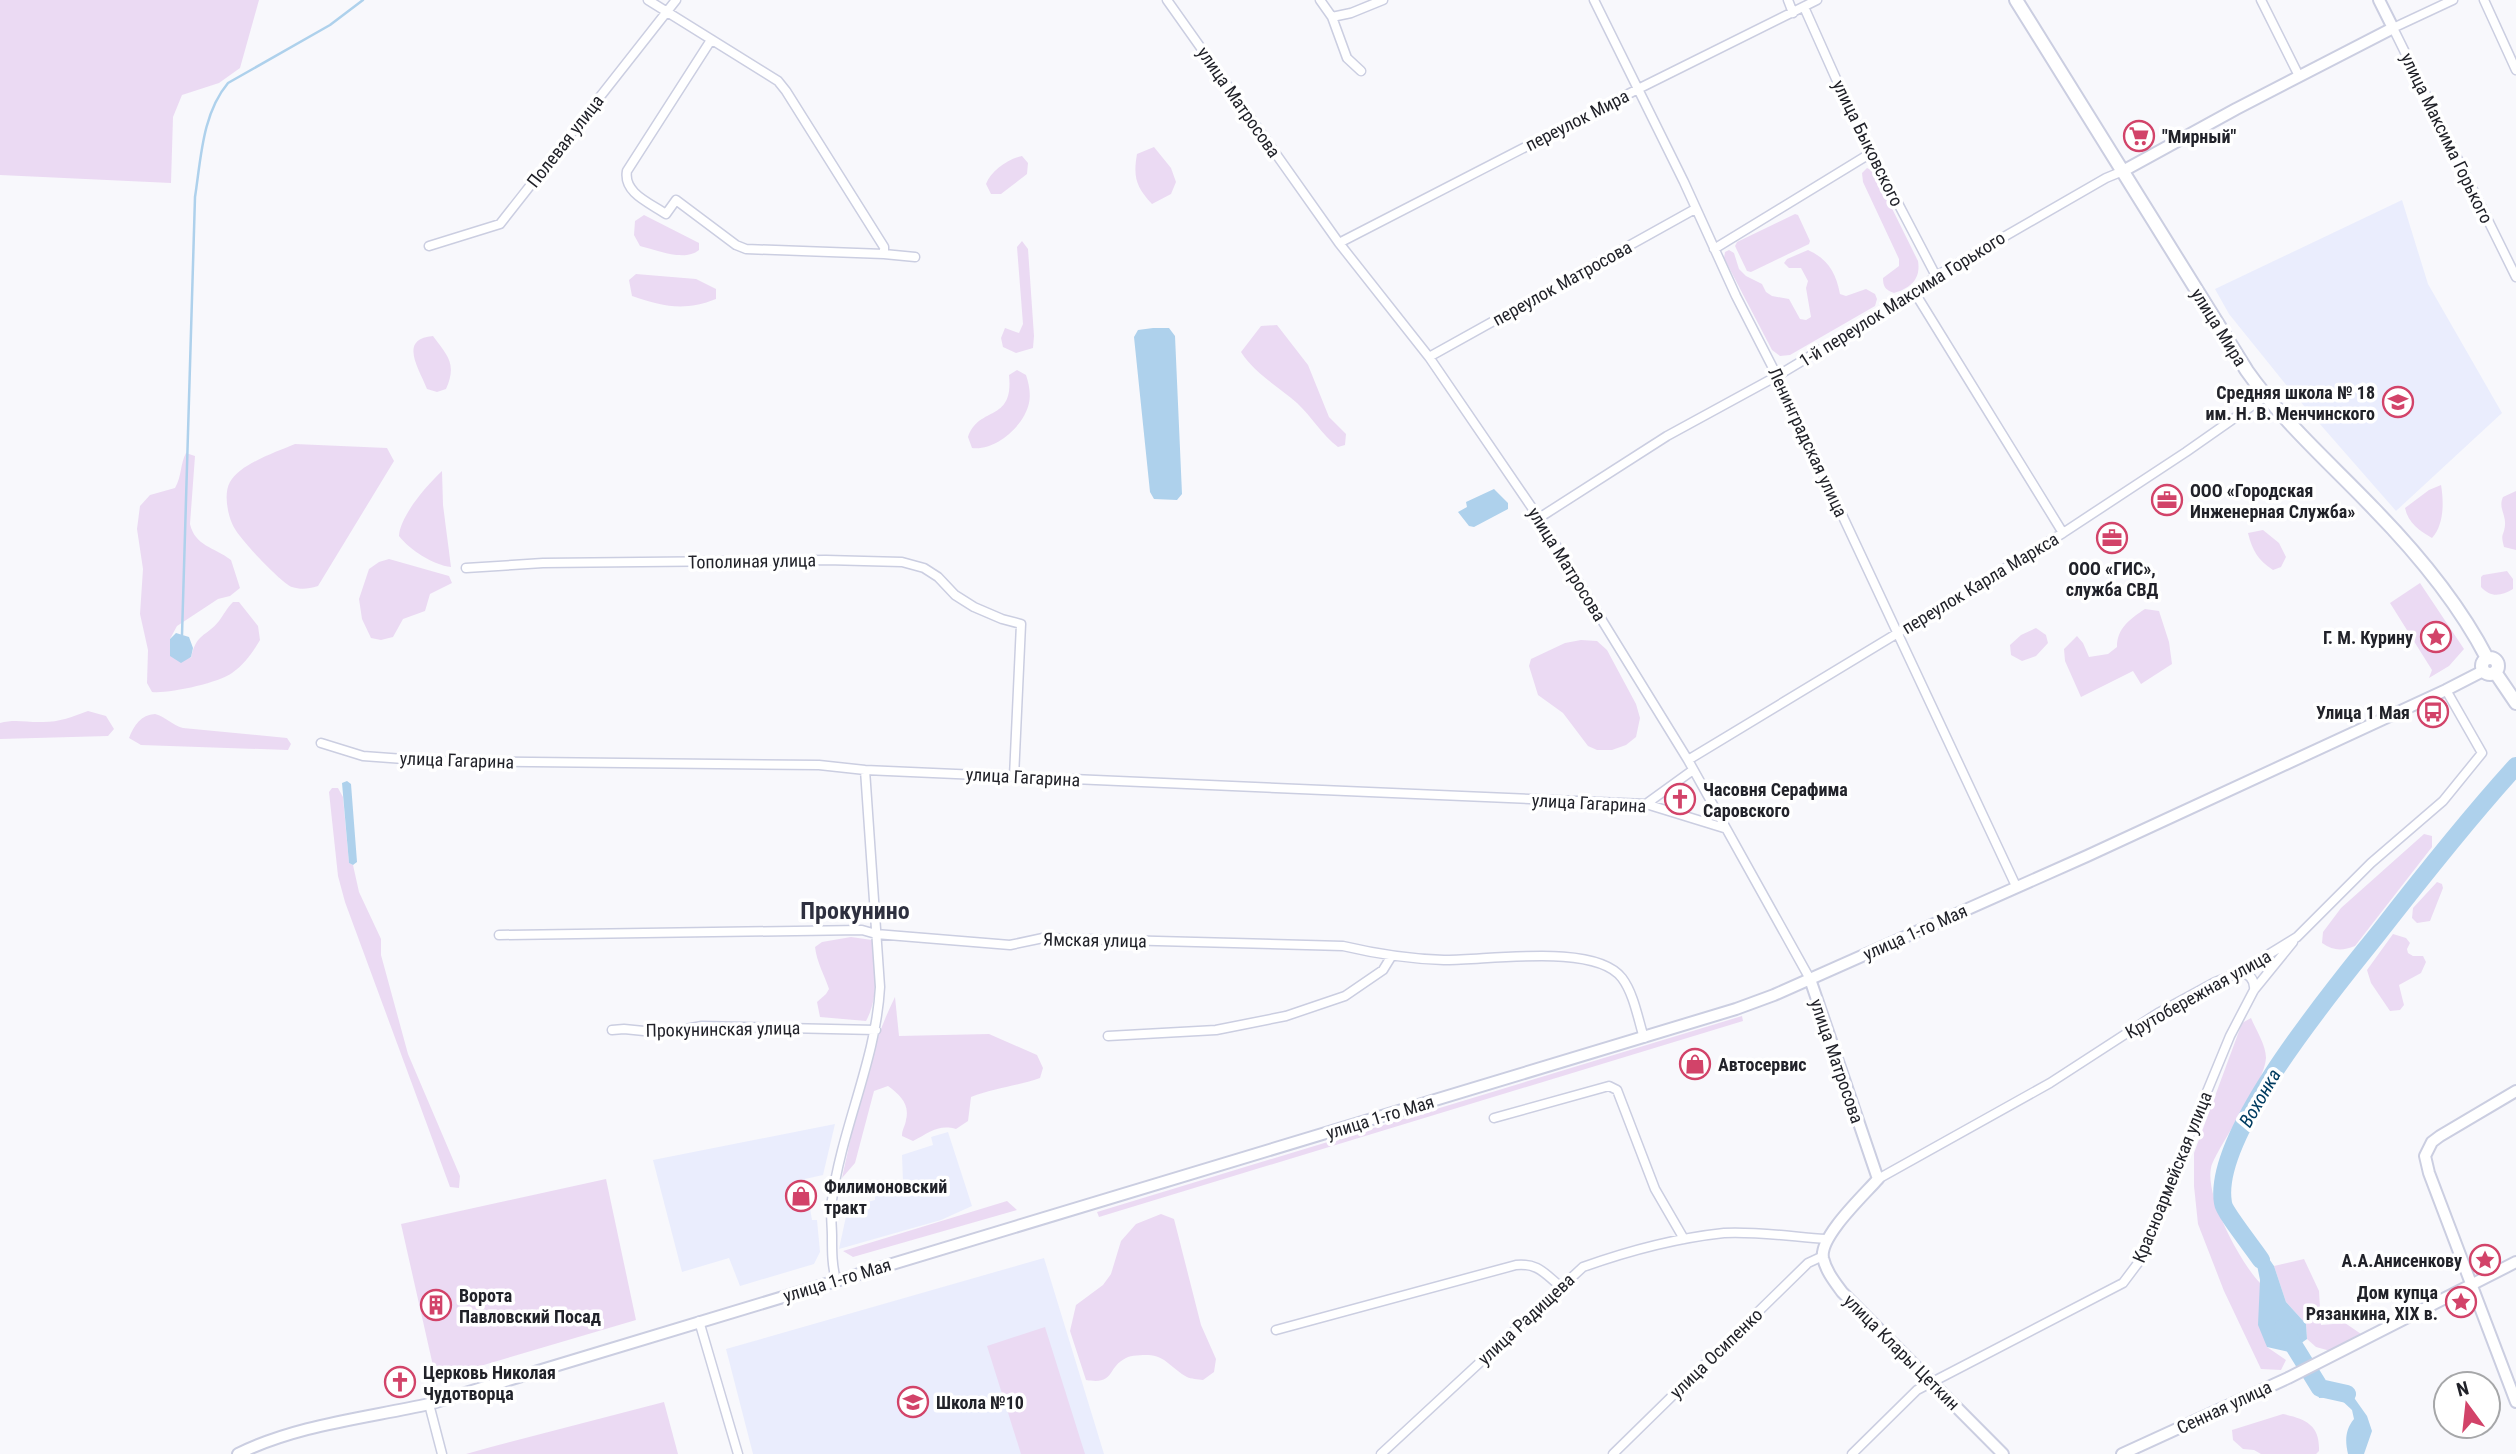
<svg xmlns="http://www.w3.org/2000/svg" width="2516" height="1454" font-family="'Roboto Condensed',sans-serif">
<style>
.built{fill:#eaedfd}
.green{fill:#ebdaf3}
.water{fill:#aed1ec}
.lines{fill:none;stroke-linecap:round;stroke-linejoin:round}
.stream{stroke:#aed1ec;stroke-width:2.5}
.river{stroke:#aed1ec;stroke-width:18}
.minor-casing{stroke:#cbcee1;stroke-width:11}
.tertiary-casing{stroke:#cbcee1;stroke-width:14}
.secondary-casing{stroke:#cbcee1;stroke-width:16}
.minor{stroke:#fff;stroke-width:8}
.tertiary{stroke:#fff;stroke-width:10}
.secondary{stroke:#fff;stroke-width:12}
.labels{text-anchor:middle;dominant-baseline:central;stroke-width:7;stroke-linejoin:round;paint-order:stroke}
.street-label{font-size:18px;fill:#212229;stroke:#fff}
.poi-label{font-size:18px;font-weight:bold;fill:#212229;stroke:#fff;text-anchor:start}
.water-label{font-size:19px;font-style:italic;fill:#003c60;stroke:#fff}
.district-label{font-size:24px;font-weight:bold;fill:#2e303f;stroke:#fff}
</style>
<rect width="100%" height="100%" fill="#f8f8fc"/>
<path class="built" d="M 2402,200 L 2428,284 L 2502,413 L 2396,511 L 2291,391 L 2229,314 L 2215,289 Z
M 835,1124 L 823,1175 L 805,1179 L 812,1220 L 817,1220 L 820,1252 L 814,1264 L 740,1286 L 729,1258 L 682,1272 L 653,1160 Z
M 948,1132 L 972,1206 L 941,1220 L 839,1249 L 848,1207 L 875,1200 L 875,1192 L 903,1182 L 902,1155 L 933,1145 L 931,1137 Z
M 1044,1258 L 1104,1454 L 753,1454 L 726,1349 Z"/>
<path class="green" d="M 0,0 L 259,0 L 240,68 L 219,83 L 182,95 L 173,117 L 171,183 L 0,175 Z
M 1154,147 L 1171,168 L 1176,182 L 1171,194 L 1152,204 C 1136,187 1133,177 1137,154 Z
M 1022,156 L 1028,163 L 1027,174 L 1001,194 L 991,194 L 986,184 C 991,171 1008,159 1022,156 Z
M 1867,168 L 1874,172 L 1918,261 C 1921,279 1911,288 1894,293 C 1885,290 1883,286 1883,278 L 1899,266 L 1899,259 L 1863,182 L 1862,173 Z
M 1795,214 L 1798,215 L 1810,241 L 1809,244 L 1751,272 L 1747,271 L 1735,246 L 1737,242 Z
M 644,215 L 699,243 L 699,250 C 685,262 656,250 640,246 L 634,235 L 635,221 Z
M 1022,241 L 1028,249 L 1034,336 L 1033,348 L 1016,353 L 1003,347 L 1001,338 L 1005,328 L 1019,333 L 1023,324 L 1017,247 Z
M 1729,250 L 1734,253 L 1739,269 L 1746,276 L 1762,284 L 1766,292 L 1772,296 L 1789,299 L 1800,319 L 1806,320 L 1811,317 L 1806,288 L 1808,281 L 1801,268 L 1789,268 L 1784,263 L 1787,259 L 1808,250 C 1828,259 1836,273 1840,294 L 1846,296 L 1866,289 L 1875,294 L 1877,299 L 1875,306 L 1790,355 L 1780,356 L 1772,350 L 1724,258 L 1725,252 Z
M 636,274 L 696,279 L 716,289 L 716,299 C 683,312 663,306 632,296 L 629,280 Z
M 1277,325 L 1308,365 L 1329,417 L 1346,434 L 1345,445 L 1338,447 C 1322,435 1312,417 1297,403 C 1278,386 1255,374 1241,352 L 1261,326 Z
M 433,336 C 448,356 457,364 446,389 L 437,392 L 427,389 C 419,368 398,339 433,336 Z
M 1017,370 L 1026,375 C 1029,384 1031,394 1029,403 C 1024,426 996,451 972,448 L 968,437 C 979,405 1014,423 1009,375 Z
M 295,444 L 387,448 L 394,461 L 318,586 C 308,589 301,590 292,587 C 281,583 241,540 235,529 C 228,518 223,494 230,482 C 240,464 276,452 295,444 Z
M 186,453 L 195,456 L 190,524 C 195,546 214,547 231,560 L 240,588 L 230,596 L 218,599 L 177,626 L 170,639 L 191,658 C 196,633 206,637 219,621 C 224,614 227,608 233,602 L 239,602 L 258,626 L 260,640 C 253,652 244,665 232,673 C 218,683 168,694 152,692 L 147,683 L 148,650 L 140,614 L 143,569 L 137,529 L 140,506 L 150,495 L 175,488 C 182,476 180,464 186,453 Z
M 442,471 L 443,505 L 451,567 C 433,565 410,550 399,536 C 400,516 427,485 442,471 Z
M 2441,485 C 2444,502 2444,525 2432,538 C 2420,531 2408,523 2405,508 L 2429,490 Z
M 2516,491 L 2516,550 L 2504,547 C 2500,532 2504,537 2505,525 C 2506,514 2498,508 2503,497 Z
M 2263,530 L 2279,543 L 2286,557 L 2281,567 L 2273,570 C 2258,560 2252,550 2248,533 Z
M 389,559 L 449,576 L 452,583 L 430,594 L 425,611 L 403,619 L 393,637 L 381,640 L 371,638 L 362,619 L 359,599 L 369,569 L 379,562 Z
M 2507,571 L 2513,579 L 2513,589 C 2501,596 2491,598 2481,587 L 2481,577 L 2483,575 Z
M 2420,583 L 2464,649 L 2449,666 L 2429,678 L 2432,670 L 2390,603 Z
M 2145,609 L 2159,611 L 2169,642 L 2172,664 L 2141,684 L 2133,671 L 2081,697 L 2065,661 L 2064,649 L 2077,636 L 2083,643 L 2089,657 L 2108,654 L 2117,647 C 2117,628 2130,619 2145,609 Z
M 2036,628 L 2046,635 L 2048,643 L 2036,656 L 2022,661 L 2011,655 L 2010,645 L 2021,635 Z
M 1581,640 L 1597,641 L 1607,650 L 1636,704 L 1640,718 L 1636,737 L 1626,745 L 1612,750 L 1597,750 L 1588,746 L 1563,713 L 1538,695 L 1529,666 L 1531,659 L 1565,643 Z
M 88,711 L 106,716 L 114,729 L 108,736 L 0,739 L 0,723 C 14,719 25,722 39,722 C 57,723 72,717 88,711 Z
M 155,714 C 166,717 172,725 183,728 L 287,738 L 291,744 L 288,750 L 141,745 L 129,738 C 134,725 141,715 155,714 Z
M 332,788 L 338,788 L 343,797 L 349,863 L 353,865 L 359,892 L 381,939 L 381,955 L 408,1054 L 460,1176 L 459,1188 L 450,1187 L 345,902 L 338,876 L 329,792 Z
M 2424,834 L 2432,836 L 2432,847 L 2355,946 C 2342,951 2334,951 2322,943 L 2323,932 L 2341,908 Z
M 2437,882 L 2442,884 L 2443,888 L 2430,921 L 2417,923 L 2412,918 L 2413,908 Z
M 2393,934 L 2406,938 L 2410,943 L 2407,949 L 2408,953 L 2413,956 L 2423,956 L 2426,962 L 2421,973 L 2399,985 L 2404,1005 L 2400,1010 L 2390,1011 L 2371,983 L 2367,970 Z
M 851,937 L 872,940 C 874,967 880,996 866,1021 L 820,1017 L 817,1002 L 826,994 L 829,989 C 824,974 817,963 815,947 L 822,942 Z
M 895,997 L 899,1036 L 989,1034 L 1037,1055 L 1043,1068 L 1040,1078 C 1018,1086 994,1088 971,1097 L 968,1121 L 956,1129 C 938,1124 929,1133 913,1141 L 902,1136 C 902,1129 905,1127 906,1120 C 910,1104 900,1095 888,1086 L 874,1091 L 855,1163 L 842,1178 C 856,1117 867,1053 895,997 Z
M 1742,1016 L 1743,1021 L 1099,1217 L 1097,1212 Z
M 2251,1018 C 2256,1030 2266,1045 2266,1058 C 2265,1072 2254,1090 2247,1103 C 2240,1116 2213,1157 2211,1168 C 2205,1197 2240,1262 2260,1283 L 2260,1299 L 2267,1347 L 2286,1360 L 2281,1370 L 2261,1369 L 2224,1291 L 2198,1224 L 2194,1186 L 2194,1153 L 2242,1023 Z
M 606,1179 L 636,1320 L 436,1379 L 401,1224 Z
M 1007,1201 L 1017,1210 L 853,1257 L 843,1251 Z
M 1161,1214 L 1174,1219 L 1201,1325 L 1216,1359 L 1214,1372 L 1203,1380 C 1198,1379 1191,1379 1187,1377 C 1173,1370 1165,1355 1148,1355 C 1142,1355 1131,1355 1126,1358 C 1106,1368 1116,1385 1086,1380 L 1070,1331 L 1076,1305 L 1103,1285 L 1111,1274 L 1121,1241 L 1136,1224 Z
M 2304,1259 L 2319,1291 L 2321,1325 L 2345,1323 L 2364,1336 L 2334,1352 L 2316,1347 L 2307,1339 L 2306,1324 L 2286,1302 L 2274,1266 Z
M 1045,1327 L 1085,1454 L 1021,1454 L 987,1346 Z
M 664,1402 L 678,1454 L 466,1454 L 491,1447 Z
M 2283,1414 C 2306,1419 2320,1425 2319,1451 L 2316,1454 L 2261,1454 L 2254,1450 L 2243,1449 L 2233,1440 L 2232,1430 Z"/>
<path class="water" d="M 1153,328 L 1169,328 L 1175,336 L 1182,494 L 1177,500 L 1154,499 L 1150,492 L 1134,337 L 1138,330 Z
M 1494,489 L 1508,503 L 1508,509 L 1474,527 L 1469,526 L 1458,512 L 1467,507 L 1466,502 Z
M 176,633 L 189,637 L 193,648 L 191,657 L 181,663 L 170,656 L 170,639 Z
M 347,781 L 351,784 L 357,862 L 353,865 L 349,863 L 342,783 Z
M 2256,1240 L 2274,1266 L 2286,1302 L 2306,1324 L 2307,1339 L 2289,1352 L 2267,1347 L 2258,1325 L 2260,1280 L 2257,1265 L 2249,1249 L 2249,1241 Z
M 2331,1388 L 2343,1388 L 2350,1392 L 2367,1416 L 2372,1431 L 2364,1454 L 2348,1454 C 2345,1441 2345,1430 2354,1419 L 2352,1410 L 2338,1397 L 2319,1398 L 2318,1393 L 2324,1389 Z"/>
<g class="lines">
<path class="stream" d="M 182,635 L 195,197 C 201,159 202,114 228,83 L 330,25 L 363,0"/>
<path class="river" d="M 2261,1260 C 2254,1249 2224,1212 2223,1203 C 2211,1135 2335,988 2377,935 C 2422,877 2467,820 2516,766
M 2283,1328 L 2320,1388 L 2347,1394"/>
<g class="minor-casing">
<path id="minor" d="M 648,0 L 778,81 L 786,91 L 884,247 L 884,254
M 1167,0 L 1339,243 L 1429,357 L 1539,518 L 1688,760 L 1810,979
M 1320,0 L 1332,17 L 1347,58 L 1361,71
M 1594,0 L 1684,182 L 1736,296 L 1777,376 L 2016,886
M 1788,0 L 1793,13
M 2261,0 L 2299,76
M 2453,0 L 2393,28 L 2516,277
M 2484,0 L 2516,70
M 1804,7 L 1854,119 L 1936,276
M 1332,17 L 1351,13 L 1383,0
M 711,40 L 627,171 C 623,193 650,203 666,214 L 676,200 L 736,245 L 746,249 L 884,254 L 915,257
M 1339,243 L 1638,89 L 1817,0
M 429,246 L 500,224 L 676,0
M 1714,249 L 1871,153
M 1915,293 L 2063,533
M 1429,357 L 1695,209
M 1539,518 L 1667,436 L 1777,376 L 1915,293 L 1936,276 L 2106,178 L 2123,171
M 466,568 L 543,563 L 826,560 L 902,562 L 924,568 L 938,577 L 955,595 L 974,607 L 1002,619 L 1021,624 L 1014,777
M 321,743 L 363,756 L 431,761 L 819,765 L 865,770 L 1646,804 L 1724,828
M 1688,760 L 2063,533 L 2186,452 L 2266,396
M 1646,804 L 1693,770
M 499,935 L 862,930 L 876,934 L 1010,945 L 1043,938 L 1343,946 C 1377,954 1408,959 1444,960 C 1485,961 1595,942 1622,978 C 1634,994 1638,1019 1644,1038
M 2240,972 C 2250,974 2255,980 2254,990
M 612,1030 L 624,1029 L 664,1033 L 702,1026 L 876,1030
M 1108,1036 L 1216,1030 L 1286,1016 L 1345,996 L 1383,970 L 1391,957
M 1494,1118 L 1609,1086 L 1617,1090 L 1655,1189 L 1684,1239
M 1878,1179 L 2050,1083 L 2158,1013 L 2215,982 L 2240,972 L 2297,937 L 2371,863 L 2443,801 L 2482,753 L 2446,690
M 836,1280 C 832,1265 832,1252 832,1237 C 832,1225 830,1212 832,1200 C 842,1127 876,1060 880,987 L 865,770
M 699,1321 L 738,1454
M 1276,1330 L 1516,1265 C 1538,1263 1544,1273 1560,1286
M 429,1404 L 442,1454
M 1381,1454 L 1583,1267 C 1628,1251 1677,1238 1724,1233 C 1755,1231 1795,1237 1826,1239
M 1613,1454 L 1808,1263 L 1823,1256
M 1852,1454 L 1917,1390 L 2123,1283 L 2144,1255 L 2180,1157 L 2230,1036 L 2254,990 L 2293,942"/>
</g>
<g class="tertiary-casing">
<path id="tertiary" d="M 2123,171 L 2236,109 L 2393,28 L 2379,0
M 1810,979 L 1878,1179 C 1863,1196 1819,1237 1823,1258 C 1826,1271 1834,1281 1842,1292 L 2003,1454
M 2516,1091 L 2440,1136 L 2432,1142 L 2425,1156 L 2429,1173 L 2516,1402
M 238,1454 C 296,1425 366,1418 429,1404 L 1736,1009 L 1774,995 L 2087,856 L 2446,690 L 2483,671
M 2122,1454 L 2288,1378 L 2516,1262"/>
</g>
<g class="secondary-casing">
<path id="secondary" d="M 2016,0 L 2247,371 C 2283,422 2331,464 2374,509 C 2417,553 2459,604 2487,658
M2482 666a8 8 0 1 1 16 0a8 8 0 1 1-16 0Z
M 2495,672 L 2516,703"/>
</g>
<use href="#minor" class="minor"/>
<use href="#tertiary" class="tertiary"/>
<use href="#secondary" class="secondary"/>
</g>
<defs>
<g id="supermarket-ring" transform="scale(1.575)"><circle r="9.5" fill="#fff" stroke="#d24369" stroke-width="1.5"/><path d="M-6-5.5h2.5l.6 2H6L4.5 2H-2.5L-4.4-4H-6ZM-1.5 3.2a1.3 1.3 0 1 0 .1 0ZM3 3.2a1.3 1.3 0 1 0 .1 0Z" fill="#d24369"/></g>
<g id="school-ring" transform="scale(1.575)"><circle r="9.5" fill="#fff" stroke="#d24369" stroke-width="1.5"/><path d="M0-5L7-2L0 1L-7-2ZM-4 1L0 2.5L4 1V4Q0 6-4 4Z" fill="#d24369"/></g>
<g id="office-ring" transform="scale(1.575)"><circle r="9.5" fill="#fff" stroke="#d24369" stroke-width="1.5"/><path d="M-6-3h4V-5.5h4V-3h4V5H-6ZM-1-4.5V-3h2v-1.5ZM-6 0V1H6V0Z" fill="#d24369"/></g>
<g id="sight-ring" transform="scale(1.575)"><circle r="9.5" fill="#fff" stroke="#d24369" stroke-width="1.5"/><path d="M0-6L1.8-2.2L6-1.7L2.9 1.2L3.7 5.4L0 3.3L-3.7 5.4L-2.9 1.2L-6-1.7L-1.8-2.2Z" fill="#d24369"/></g>
<g id="bus-ring" transform="scale(1.575)"><circle r="9.5" fill="#fff" stroke="#d24369" stroke-width="1.5"/><path d="M-5-6H5V4H4V6H2V4H-2V6H-4V4H-5ZM-3.5-4V0h7V-4ZM-3.5 1.2v1.5H-2V1.2ZM2 1.2v1.5H3.5V1.2Z" fill="#d24369"/></g>
<g id="church-ring" transform="scale(1.575)"><circle r="9.5" fill="#fff" stroke="#d24369" stroke-width="1.5"/><path d="M-1.2-6h2.4v3.5h3.3v2.4h-3.3V6h-2.4V-.1h-3.3v-2.4h3.3Z" fill="#d24369"/></g>
<g id="shop-ring" transform="scale(1.575)"><circle r="9.5" fill="#fff" stroke="#d24369" stroke-width="1.5"/><path d="M-5-2.5h2.3a2.7 3.5 0 0 1 5.4 0H5L5.5 6h-11ZM-1.5-2.5h3a1.5 2.3 0 0 0-3 0Z" fill="#d24369"/></g>
<g id="building-ring" transform="scale(1.575)"><circle r="9.5" fill="#fff" stroke="#d24369" stroke-width="1.5"/><path d="M-4-6H4V6H1V3H-1V6H-4ZM-2.5-4.3h1.7v1.8h-1.7ZM.8-4.3h1.7v1.8H.8ZM-2.5-1h1.7V.8h-1.7ZM.8-1h1.7V.8H.8Z" fill="#d24369"/></g>
</defs>
<g fill-rule="evenodd">
<use href="#supermarket-ring" x="2139" y="136"/>
<use href="#school-ring" x="2398" y="402"/>
<use href="#office-ring" x="2167" y="500"/>
<use href="#office-ring" x="2112" y="538"/>
<use href="#sight-ring" x="2436" y="637"/>
<use href="#bus-ring" x="2433" y="712"/>
<use href="#church-ring" x="1680" y="799"/>
<use href="#shop-ring" x="1695" y="1064"/>
<use href="#shop-ring" x="801" y="1196"/>
<use href="#sight-ring" x="2485" y="1260"/>
<use href="#sight-ring" x="2461" y="1302"/>
<use href="#building-ring" x="436" y="1305"/>
<use href="#church-ring" x="400" y="1382"/>
<use href="#school-ring" x="913" y="1402"/>
</g>
<g class="labels">
<g class="street-label">
<text transform="translate(1239 102) rotate(55)">улица Матросова</text>
<text transform="translate(1577 120) rotate(-27)">переулок Мира</text>
<text transform="translate(2447 138) rotate(64)">улица Максима Горького</text>
<text transform="translate(565 141) rotate(-52)">Полевая улица</text>
<text transform="translate(1868 143) rotate(64)">улица Быковского</text>
<text transform="translate(1562 283) rotate(-29)">переулок Матросова</text>
<text transform="translate(1902 299) rotate(-32)">1-й переулок Максима Горького</text>
<text transform="translate(2219 327) rotate(58)">улица Мира</text>
<text transform="translate(1808 442) rotate(65)">Ленинградская улица</text>
<text transform="translate(752 561) rotate(-1)">Тополиная улица</text>
<text transform="translate(1567 564) rotate(58)">улица Матросова</text>
<text transform="translate(1980 583) rotate(-31)">переулок Карла Маркса</text>
<text transform="translate(457 760) rotate(2)">улица Гагарина</text>
<text transform="translate(1023 777) rotate(3)">улица Гагарина</text>
<text transform="translate(1589 803) rotate(3)">улица Гагарина</text>
<text transform="translate(1915 932) rotate(-24)">улица 1-го Мая</text>
<text transform="translate(1095 940) rotate(1)">Ямская улица</text>
<text transform="translate(2198 994) rotate(-29)">Крутобережная улица</text>
<text transform="translate(723 1029) rotate(-1)">Прокунинская улица</text>
<text transform="translate(1837 1061) rotate(71)">улица Матросова</text>
<text transform="translate(1380 1117) rotate(-17)">улица 1-го Мая</text>
<text transform="translate(2172 1177) rotate(-68)">Красноармейская улица</text>
<text transform="translate(837 1280) rotate(-17)">улица 1-го Мая</text>
<text transform="translate(1526 1319) rotate(-43)">улица Радищева</text>
<text transform="translate(1902 1352) rotate(45)">улица Клары Цеткин</text>
<text transform="translate(1716 1353) rotate(-44)">улица Осипенко</text>
<text transform="translate(2224 1407) rotate(-25)">Сенная улица</text>
</g>
<g class="poi-label">
<text x="2162" y="136">"Мирный"</text>
<text x="2375" y="392" text-anchor="end">Средняя школа № 18<tspan x="2375" dy="21">им. Н. В. Менчинского</tspan></text>
<text x="2190" y="490">ООО «Городская<tspan x="2190" dy="21">Инженерная Служба»</tspan></text>
<text x="2112" y="568" text-anchor="middle">ООО «ГИС»,<tspan x="2112" dy="21">служба СВД</tspan></text>
<text x="2413" y="637" text-anchor="end">Г. М. Курину</text>
<text x="2410" y="712" text-anchor="end">Улица 1 Мая</text>
<text x="1703" y="789">Часовня Серафима<tspan x="1703" dy="21">Саровского</tspan></text>
<text x="1718" y="1064">Автосервис</text>
<text x="824" y="1186">Филимоновский<tspan x="824" dy="21">тракт</tspan></text>
<text x="2462" y="1260" text-anchor="end">А.А.Анисенкову</text>
<text x="2438" y="1292" text-anchor="end">Дом купца<tspan x="2438" dy="21">Рязанкина, XIX в.</tspan></text>
<text x="459" y="1295">Ворота<tspan x="459" dy="21">Павловский Посад</tspan></text>
<text x="423" y="1372">Церковь Николая<tspan x="423" dy="21">Чудотворца</tspan></text>
<text x="936" y="1402">Школа №10</text>
</g>
<g class="water-label">
<text transform="translate(2260 1098) rotate(-60)">Вохонка</text>
</g>
<g class="district-label">
<text x="855" y="911">Прокунино</text>
</g>
</g>
<g transform="translate(2467 1405) rotate(345)"><circle r="33" fill="#ffffff" stroke="#a6a7a9" stroke-width="2"/>
<path d="M0-5L12 26L0 18L-12 26Z" fill="#d24369"/>
<text y="-10" font-size="19" font-weight="bold" text-anchor="middle" fill="#212229">N</text>
</g>
</svg>
